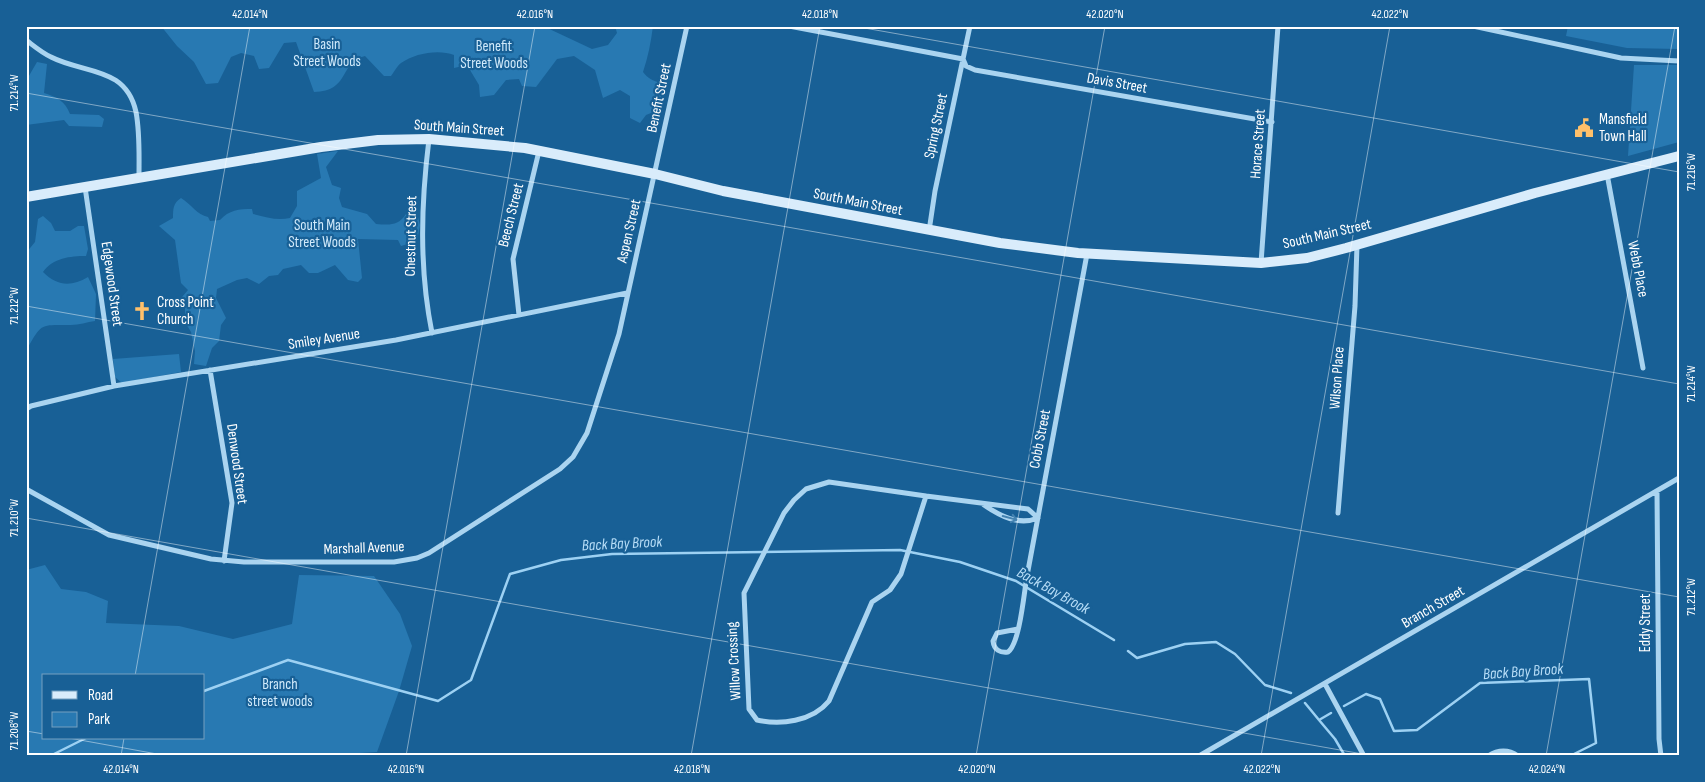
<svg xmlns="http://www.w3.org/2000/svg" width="1705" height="782" font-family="'Sofia Sans Condensed',sans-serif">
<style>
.green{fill:#2879b2;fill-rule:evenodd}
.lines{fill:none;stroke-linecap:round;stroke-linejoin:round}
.stream{stroke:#9dd1f3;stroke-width:2.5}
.minor{stroke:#aad4f0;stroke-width:5}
.secondary{stroke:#d9ecfb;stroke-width:10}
.oneway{stroke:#4483b1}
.ticks{fill:none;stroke:#fff;stroke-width:1;stroke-opacity:0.45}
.labels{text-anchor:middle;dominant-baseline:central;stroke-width:4.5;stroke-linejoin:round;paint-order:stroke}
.park-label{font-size:15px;fill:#d1eafb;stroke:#186096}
.street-label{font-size:15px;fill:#fff;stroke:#186096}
.poi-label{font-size:15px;fill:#fff;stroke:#186096;text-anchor:start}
.water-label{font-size:16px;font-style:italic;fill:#b7ddf7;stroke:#186096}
.neatline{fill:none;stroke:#fff;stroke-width:2}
.ticks-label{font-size:12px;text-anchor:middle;fill:#fff}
</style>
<rect width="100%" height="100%" fill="#186096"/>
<path class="green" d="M 161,26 L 543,26 L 592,49 L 608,45 L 617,33 L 615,26 L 653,26 C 651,42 648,57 643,72 C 656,90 672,72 661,109 L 646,115 L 640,123 L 630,118 L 630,96 L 620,90 L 603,98 L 595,70 L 574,56 L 557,59 L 536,87 L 522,86 L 519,79 L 506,80 L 494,95 L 480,97 L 479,85 L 467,65 L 454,68 L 454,55 C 439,49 415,53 401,63 C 397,66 394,72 391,76 L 384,76 L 365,56 C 338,63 351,91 314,92 L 296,42 L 284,43 L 269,68 L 259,69 L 254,56 L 241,53 L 231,57 L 218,83 L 206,84 L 194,62 L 177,46 Z
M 1568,26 L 1679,26 L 1679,49 L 1627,48 L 1566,36 Z
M 37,62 L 47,64 L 44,93 C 57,97 65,101 70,114 L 99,115 L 104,119 L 102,127 L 69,126 L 64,120 L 26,125 L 26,81 Z
M 1634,65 L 1679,65 L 1679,142 L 1628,156 Z
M 338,151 L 326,167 L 332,185 L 341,188 L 339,198 L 342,207 L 367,214 L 376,224 C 390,225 398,226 406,214 L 417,213 L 420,225 L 417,241 L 401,246 L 398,240 L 358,239 L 362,278 L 358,282 L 348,280 L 335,265 L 318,273 L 309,273 L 301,265 L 283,269 L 278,275 L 269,276 L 259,284 L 247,278 L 237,280 L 217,289 L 216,298 L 226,318 L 221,325 L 219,341 L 212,348 L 206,366 L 194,364 L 195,351 L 191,332 L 185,322 L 185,305 L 182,297 L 188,290 L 181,283 L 175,240 L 159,226 L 173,218 C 173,209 173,203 181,198 C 191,204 197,215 208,217 L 210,221 L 220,220 C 229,210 239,209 252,209 L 253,214 C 266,217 277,221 290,218 L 297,206 L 297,191 L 321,178 L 317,154 Z
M 43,216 L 51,223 L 55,231 L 70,231 L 78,226 L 84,226 L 88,249 L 86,256 C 70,256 53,258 43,272 C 57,286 71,287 88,277 L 96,294 L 95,321 C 87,322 79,325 71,325 C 40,325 42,322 26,351 L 26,253 L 35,242 L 38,219 Z
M 179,354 L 181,372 L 122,383 L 115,377 L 113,359 Z
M 45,565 L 61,589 L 86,592 L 108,601 L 106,623 L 179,626 L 233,639 L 292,624 L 299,575 L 374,576 L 400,614 L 412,646 L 399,691 L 377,752 L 308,756 L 26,756 L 26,570 ZM 44,676 L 204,676 L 204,738 L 44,738 Z"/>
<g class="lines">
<path class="stream" d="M 1128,651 L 1137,658 L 1185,644 L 1216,642 L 1235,654 L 1265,685 L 1291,693
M 204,691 L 288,660 L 438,701 L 471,680 L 510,574 L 561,560 L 612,554 L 900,550 L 960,562 L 1016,581 L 1114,640
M 1305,703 L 1319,720 L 1331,713
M 1344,706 L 1366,694 L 1380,699 L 1394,731 L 1417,730 L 1480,683 L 1589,679 L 1596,743 L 1570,756
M 1319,720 L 1335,739 L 1345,756
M 50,756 L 86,738"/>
<path class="minor" d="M 789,26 L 963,59 L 966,66 L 975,70 L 1272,122
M 1473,26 L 1621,58 L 1679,61
M 26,40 C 34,46 42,53 51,57 C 84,74 126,66 136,112 C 140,133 139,155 139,177
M 429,139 C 421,204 419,268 432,333
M 1607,174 L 1643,368
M 85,187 L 114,386
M 929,231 L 935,191 L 970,26
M 1261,263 L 1278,26
M 519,315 L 513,259 L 539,151
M 210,370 L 232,503 L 224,561
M 26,409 L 31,406 L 114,386 L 396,340 L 627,293
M 26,489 L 109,535 L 211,559 L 244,562 L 394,562 L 417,558 L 429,553 L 560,469 L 573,457 L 587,433 L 619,334 L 687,26
M 1657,491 L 1659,739 L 1661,756
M 926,496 L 829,482 L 806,489 L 794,500 L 784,513 L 744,593 L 749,709 L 757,720 C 780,725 812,722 829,701 L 872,602 L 890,590 L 901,574 L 926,496 L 1028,509 L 1038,518 C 1019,526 1000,516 984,505
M 1338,513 L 1355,306 L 1357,245
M 1018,629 L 997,633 L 993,641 C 994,650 1000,653 1008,652 C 1020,643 1024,592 1027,576 C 1047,468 1067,361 1087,254
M 1325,684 L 1364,756
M 1199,756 L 1679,478
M 1488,756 C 1499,749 1508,749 1518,756"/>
<path class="secondary" d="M 26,197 L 321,147 L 378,140 L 429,139 L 525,148 L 655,174 L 723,191 L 1000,243 L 1078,253 L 1261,263 L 1307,258 L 1346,248 L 1535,193 L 1679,156"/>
</g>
<defs><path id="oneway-shaft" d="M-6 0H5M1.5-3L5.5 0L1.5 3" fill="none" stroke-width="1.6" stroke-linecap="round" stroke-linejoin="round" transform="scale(1.25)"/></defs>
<use class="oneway" href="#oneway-shaft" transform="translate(1010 518) rotate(15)"/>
<path class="ticks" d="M 853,26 L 1679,172M 26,93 L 1679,384M 26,306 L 1679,597M 26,518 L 1374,756M 135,676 L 250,26M 26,731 L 44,734M 69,738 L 168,756M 121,756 L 124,738M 406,756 L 535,26M 691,756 L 820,26M 976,756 L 1105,26M 1261,756 L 1390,26M 1546,756 L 1675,26"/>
<defs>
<g id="civic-bare" transform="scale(1.5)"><path d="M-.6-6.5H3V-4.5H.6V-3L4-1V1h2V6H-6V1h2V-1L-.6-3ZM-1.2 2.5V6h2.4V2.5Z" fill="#ffc06a" stroke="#186096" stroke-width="2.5" paint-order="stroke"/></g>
<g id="church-bare" transform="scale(1.5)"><path d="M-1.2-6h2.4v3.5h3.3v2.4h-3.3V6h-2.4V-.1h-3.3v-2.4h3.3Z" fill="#ffc06a" stroke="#186096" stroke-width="2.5" paint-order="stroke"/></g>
</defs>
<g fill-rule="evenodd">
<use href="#civic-bare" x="1584" y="128"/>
<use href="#church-bare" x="142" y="311"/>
</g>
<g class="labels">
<g class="park-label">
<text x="327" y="44">Basin<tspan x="327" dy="17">Street Woods</tspan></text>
<text x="494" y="46">Benefit<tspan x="494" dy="17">Street Woods</tspan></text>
<text x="322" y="225">South Main<tspan x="322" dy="17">Street Woods</tspan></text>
<text x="280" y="684">Branch<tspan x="280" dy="17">street woods</tspan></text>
</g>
<g class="street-label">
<text transform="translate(1117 83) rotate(10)">Davis Street</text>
<text transform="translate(659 98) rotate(-78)">Benefit Street</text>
<text transform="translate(936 126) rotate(-78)">Spring Street</text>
<text transform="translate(459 128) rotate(4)">South Main Street</text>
<text transform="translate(1258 144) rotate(-86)">Horace Street</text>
<text transform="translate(858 202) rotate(11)">South Main Street</text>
<text transform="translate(511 215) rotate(-76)">Beech Street</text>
<text transform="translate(629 231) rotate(-77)">Aspen Street</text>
<text transform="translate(1327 234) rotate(-13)">South Main Street</text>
<text transform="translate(411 236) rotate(-89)">Chestnut Street</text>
<text transform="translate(1638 269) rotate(79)">Webb Place</text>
<text transform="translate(112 284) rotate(82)">Edgewood Street</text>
<text transform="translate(324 339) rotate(-9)">Smiley Avenue</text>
<text transform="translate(1337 378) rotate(-86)">Wilson Place</text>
<text transform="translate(1040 439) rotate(-79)">Cobb Street</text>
<text transform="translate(237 464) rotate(82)">Denwood Street</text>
<text transform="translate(364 548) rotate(-2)">Marshall Avenue</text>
<text transform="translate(1433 607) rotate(-30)">Branch Street</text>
<text transform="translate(1645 623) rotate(-90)">Eddy Street</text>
<text transform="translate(734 661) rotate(-93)">Willow Crossing</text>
</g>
<g class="poi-label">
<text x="1599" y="119">Mansfield<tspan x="1599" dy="17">Town Hall</tspan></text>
<text x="157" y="302">Cross Point<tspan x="157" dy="17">Church</tspan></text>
</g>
<g class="water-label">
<text transform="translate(622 544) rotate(-3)">Back Bay Brook</text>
<text transform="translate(1053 591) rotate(29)">Back Bay Brook</text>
<text transform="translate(1523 672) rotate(-4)">Back Bay Brook</text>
</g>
</g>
<rect width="1705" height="782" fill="none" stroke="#186096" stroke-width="55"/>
<rect x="42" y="674" width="162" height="65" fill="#186096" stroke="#74a0c0"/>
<rect x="52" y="691" width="25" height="8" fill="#d9ecfb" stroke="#74a0c0"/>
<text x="88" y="700" font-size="15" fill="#ffffff">Road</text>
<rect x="52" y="712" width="25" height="15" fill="#2879b2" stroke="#74a0c0"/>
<text x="88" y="724" font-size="15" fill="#ffffff">Park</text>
<rect x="28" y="28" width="1650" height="726" class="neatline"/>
<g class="ticks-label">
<text x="250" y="18">42.014°N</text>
<text x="535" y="18">42.016°N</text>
<text x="820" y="18">42.018°N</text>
<text x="1105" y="18">42.020°N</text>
<text x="1390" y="18">42.022°N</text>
<text transform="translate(14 93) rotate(-90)" y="4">71.214°W</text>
<text transform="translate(1691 172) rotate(-90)" y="4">71.216°W</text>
<text transform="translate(14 306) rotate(-90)" y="4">71.212°W</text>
<text transform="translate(1691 384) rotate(-90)" y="4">71.214°W</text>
<text transform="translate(14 518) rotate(-90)" y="4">71.210°W</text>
<text transform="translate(1691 597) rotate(-90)" y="4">71.212°W</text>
<text transform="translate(14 731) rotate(-90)" y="4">71.208°W</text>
<text x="121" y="773">42.014°N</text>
<text x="406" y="773">42.016°N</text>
<text x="692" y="773">42.018°N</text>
<text x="977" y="773">42.020°N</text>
<text x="1262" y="773">42.022°N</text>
<text x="1547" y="773">42.024°N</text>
</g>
</svg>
